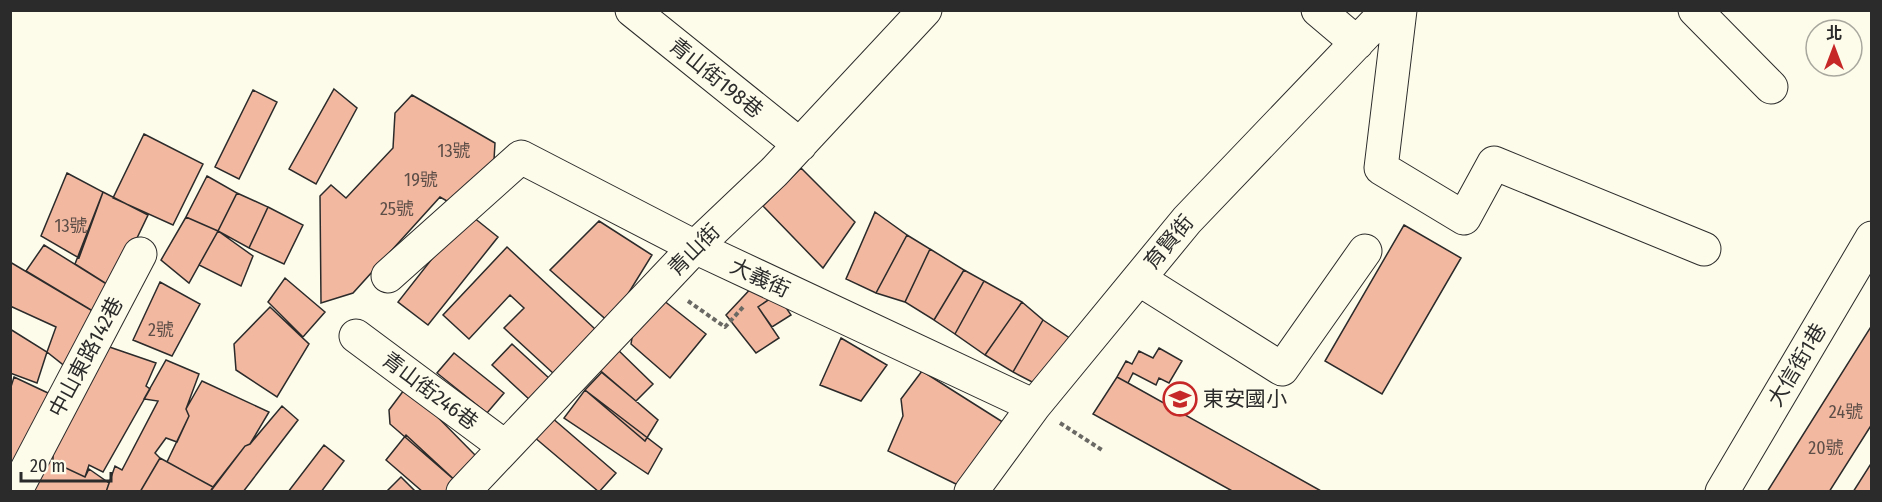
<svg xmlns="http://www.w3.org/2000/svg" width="1882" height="502" font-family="'Fira Sans Condensed','Noto Sans TC',sans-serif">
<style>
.building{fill:#f2b8a0;stroke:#2b2b2b;stroke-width:1.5}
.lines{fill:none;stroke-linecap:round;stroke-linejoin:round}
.minor-casing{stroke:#2b2b2b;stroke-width:35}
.path{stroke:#6a6964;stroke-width:4;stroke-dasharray:4.5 3;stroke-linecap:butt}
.minor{stroke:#fdfbea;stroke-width:33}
.labels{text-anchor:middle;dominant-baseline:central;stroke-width:4.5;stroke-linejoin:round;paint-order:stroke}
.number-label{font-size:18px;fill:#5d4e48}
.street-label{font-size:21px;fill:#2b2b2b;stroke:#fdfbea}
.poi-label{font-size:21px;fill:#2b2b2b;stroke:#fdfbea;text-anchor:start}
</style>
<rect width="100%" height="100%" fill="#fdfbea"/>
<path class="building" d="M 334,89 L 357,108 L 316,184 L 289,169 Z
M 253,90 L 277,102 L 239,179 L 215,167 Z
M 412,95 L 495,143 L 493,177 L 461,209 L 440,197 L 353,293 L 321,303 L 320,196 L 331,185 L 346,198 L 393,148 L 395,113 Z
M 144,134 L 203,164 L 173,225 L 113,198 Z
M 801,168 L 855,222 L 823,268 L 763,206 Z
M 67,173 L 103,192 L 79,258 L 41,236 Z
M 207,176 L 237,193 L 218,231 L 186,217 Z
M 103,192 L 148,215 L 113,288 L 75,264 Z
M 237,193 L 268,207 L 249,248 L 218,231 Z
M 268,207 L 303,225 L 284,264 L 249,248 Z
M 875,212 L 907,235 L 876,293 L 846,279 Z
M 468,213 L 498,237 L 428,325 L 398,302 Z
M 186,217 L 218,231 L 189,283 L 161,260 Z
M 599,221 L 652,255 L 610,323 L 550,270 Z
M 1404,225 L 1461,258 L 1382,394 L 1325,361 Z
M 218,231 L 253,256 L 241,286 L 199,265 Z
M 907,235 L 930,249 L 905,302 L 876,293 Z
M 44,245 L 113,288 L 96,313 L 26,271 Z
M 507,247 L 595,329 L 554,374 L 504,328 L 524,308 L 510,295 L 469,339 L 443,315 Z
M 930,249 L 964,270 L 934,320 L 905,302 Z
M 10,262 L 96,313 L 66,367 L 47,352 L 56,327 L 10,306 Z
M 964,270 L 984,281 L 955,334 L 934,320 Z
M 285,278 L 325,312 L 303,337 L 268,302 Z
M 984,281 L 1022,302 L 985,355 L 955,334 Z
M 160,282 L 200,304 L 172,356 L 133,340 Z
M 757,282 L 777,294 L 758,307 L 779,338 L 756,353 L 726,315 Z
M 777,294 L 791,315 L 772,327 L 758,307 Z
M 663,300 L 706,334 L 670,378 L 631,344 L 633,332 Z
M 1022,302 L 1043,320 L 1013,372 L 985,355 Z
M 270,307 L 309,344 L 277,397 L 236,370 L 234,344 Z
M 1043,320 L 1071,339 L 1036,384 L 1013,372 Z
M 1872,325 L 1872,424 L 1829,492 L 1767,492 Z
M 10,329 L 47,352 L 37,383 L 10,373 Z
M 841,338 L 887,365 L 861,401 L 820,385 Z
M 92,341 L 156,363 L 146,386 L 150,389 L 103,472 L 89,465 L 85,477 L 53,462 L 53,456 L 43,443 Z
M 512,344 L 550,379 L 530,400 L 492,365 Z
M 614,346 L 653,384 L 636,401 L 594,366 Z
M 1159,348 L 1182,361 L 1169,383 L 1159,378 L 1156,385 L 1133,373 L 1128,383 L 1117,377 L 1126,361 L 1132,364 L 1139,351 L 1153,358 Z
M 454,353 L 504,393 L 487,413 L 437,373 Z
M 166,360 L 199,374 L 186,409 L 189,416 L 177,442 L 166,438 L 155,453 L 160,458 L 140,492 L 106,492 L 115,466 L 122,470 L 158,401 L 144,399 Z
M 922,371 L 1009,426 L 958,485 L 888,451 L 903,416 L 901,399 Z
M 602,372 L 658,420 L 645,441 L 585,390 Z
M 14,377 L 48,393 L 17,492 L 10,492 L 10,390 Z
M 1117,377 L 1128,383 L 1323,492 L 1234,492 L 1093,414 Z
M 202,381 L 269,412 L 250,444 L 245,446 L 213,487 L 167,462 L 189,416 L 186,409 Z
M 407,386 L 478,458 L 459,484 L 390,424 L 389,410 Z
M 585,390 L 662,449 L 648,474 L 564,418 Z
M 282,406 L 298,420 L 243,492 L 210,492 L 245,446 L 250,444 Z
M 551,417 L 616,473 L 599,492 L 534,437 Z
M 406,435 L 459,484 L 451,492 L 423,492 L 386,460 Z
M 324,445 L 344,461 L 321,492 L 288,492 Z
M 41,448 L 53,456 L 53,462 L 85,477 L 89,469 L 109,483 L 106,492 L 23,492 Z
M 160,458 L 213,487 L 210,492 L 140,492 Z
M 1872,462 L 1872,492 L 1853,492 Z
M 401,477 L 416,492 L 386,492 Z"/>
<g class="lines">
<g class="minor-casing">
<path id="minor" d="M 632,10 L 800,145
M 1318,10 L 1357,43
M 1400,10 L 1381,168 L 1464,218 L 1494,163 L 1704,249
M 1695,10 L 1771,87
M 388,276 L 521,157 L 695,247 L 1034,406
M 1139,279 L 1282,369 L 1365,251
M 356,336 L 504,446
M 15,492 L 140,254
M 463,492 L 695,247 L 774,172 L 925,10
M 971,492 L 1034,406 L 1187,220 L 1388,10
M 1722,492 L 1872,238"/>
</g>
<path class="path" d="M 688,301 L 725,327 L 744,306
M 1060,423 L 1102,450"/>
<use href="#minor" class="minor"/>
</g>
<defs>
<g id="school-ring" transform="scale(1.725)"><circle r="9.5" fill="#fdfbea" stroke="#c62828" stroke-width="1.5"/><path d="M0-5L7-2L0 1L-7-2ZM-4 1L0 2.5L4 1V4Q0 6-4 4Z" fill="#c62828"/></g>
</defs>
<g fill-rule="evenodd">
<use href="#school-ring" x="1180" y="399"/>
</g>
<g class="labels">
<g class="number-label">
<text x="454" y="151">13號</text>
<text x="421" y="180">19號</text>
<text x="397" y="209">25號</text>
<text x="71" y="226">13號</text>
<text x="161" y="330">2號</text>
<text x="1846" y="412">24號</text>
<text x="1826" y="448">20號</text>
</g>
<g class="street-label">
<text transform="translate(716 78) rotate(39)">青山街198巷</text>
<text transform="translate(1169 242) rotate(-50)">育賢街</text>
<text transform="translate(694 250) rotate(-45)">青山街</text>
<text transform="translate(760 278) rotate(25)">大義街</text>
<text transform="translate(86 357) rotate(-62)">中山東路142巷</text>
<text transform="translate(1797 365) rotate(-59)">大信街1巷</text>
<text transform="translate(430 391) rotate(37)">青山街246巷</text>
</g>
<g class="poi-label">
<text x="1203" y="399">東安國小</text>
</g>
</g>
<rect width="1882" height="502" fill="none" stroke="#2b2b2b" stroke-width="24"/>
<g transform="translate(1834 48)"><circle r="28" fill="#fdfbea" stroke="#a9a89e" stroke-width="1.5"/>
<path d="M0-4.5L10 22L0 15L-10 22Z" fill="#c62828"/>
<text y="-9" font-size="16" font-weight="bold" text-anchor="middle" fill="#2b2b2b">北</text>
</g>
<path d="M21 472v9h90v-9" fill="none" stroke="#2b2b2b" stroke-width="3"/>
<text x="30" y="472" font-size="18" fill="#2b2b2b" stroke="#fdfbea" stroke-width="4.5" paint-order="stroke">20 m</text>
</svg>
